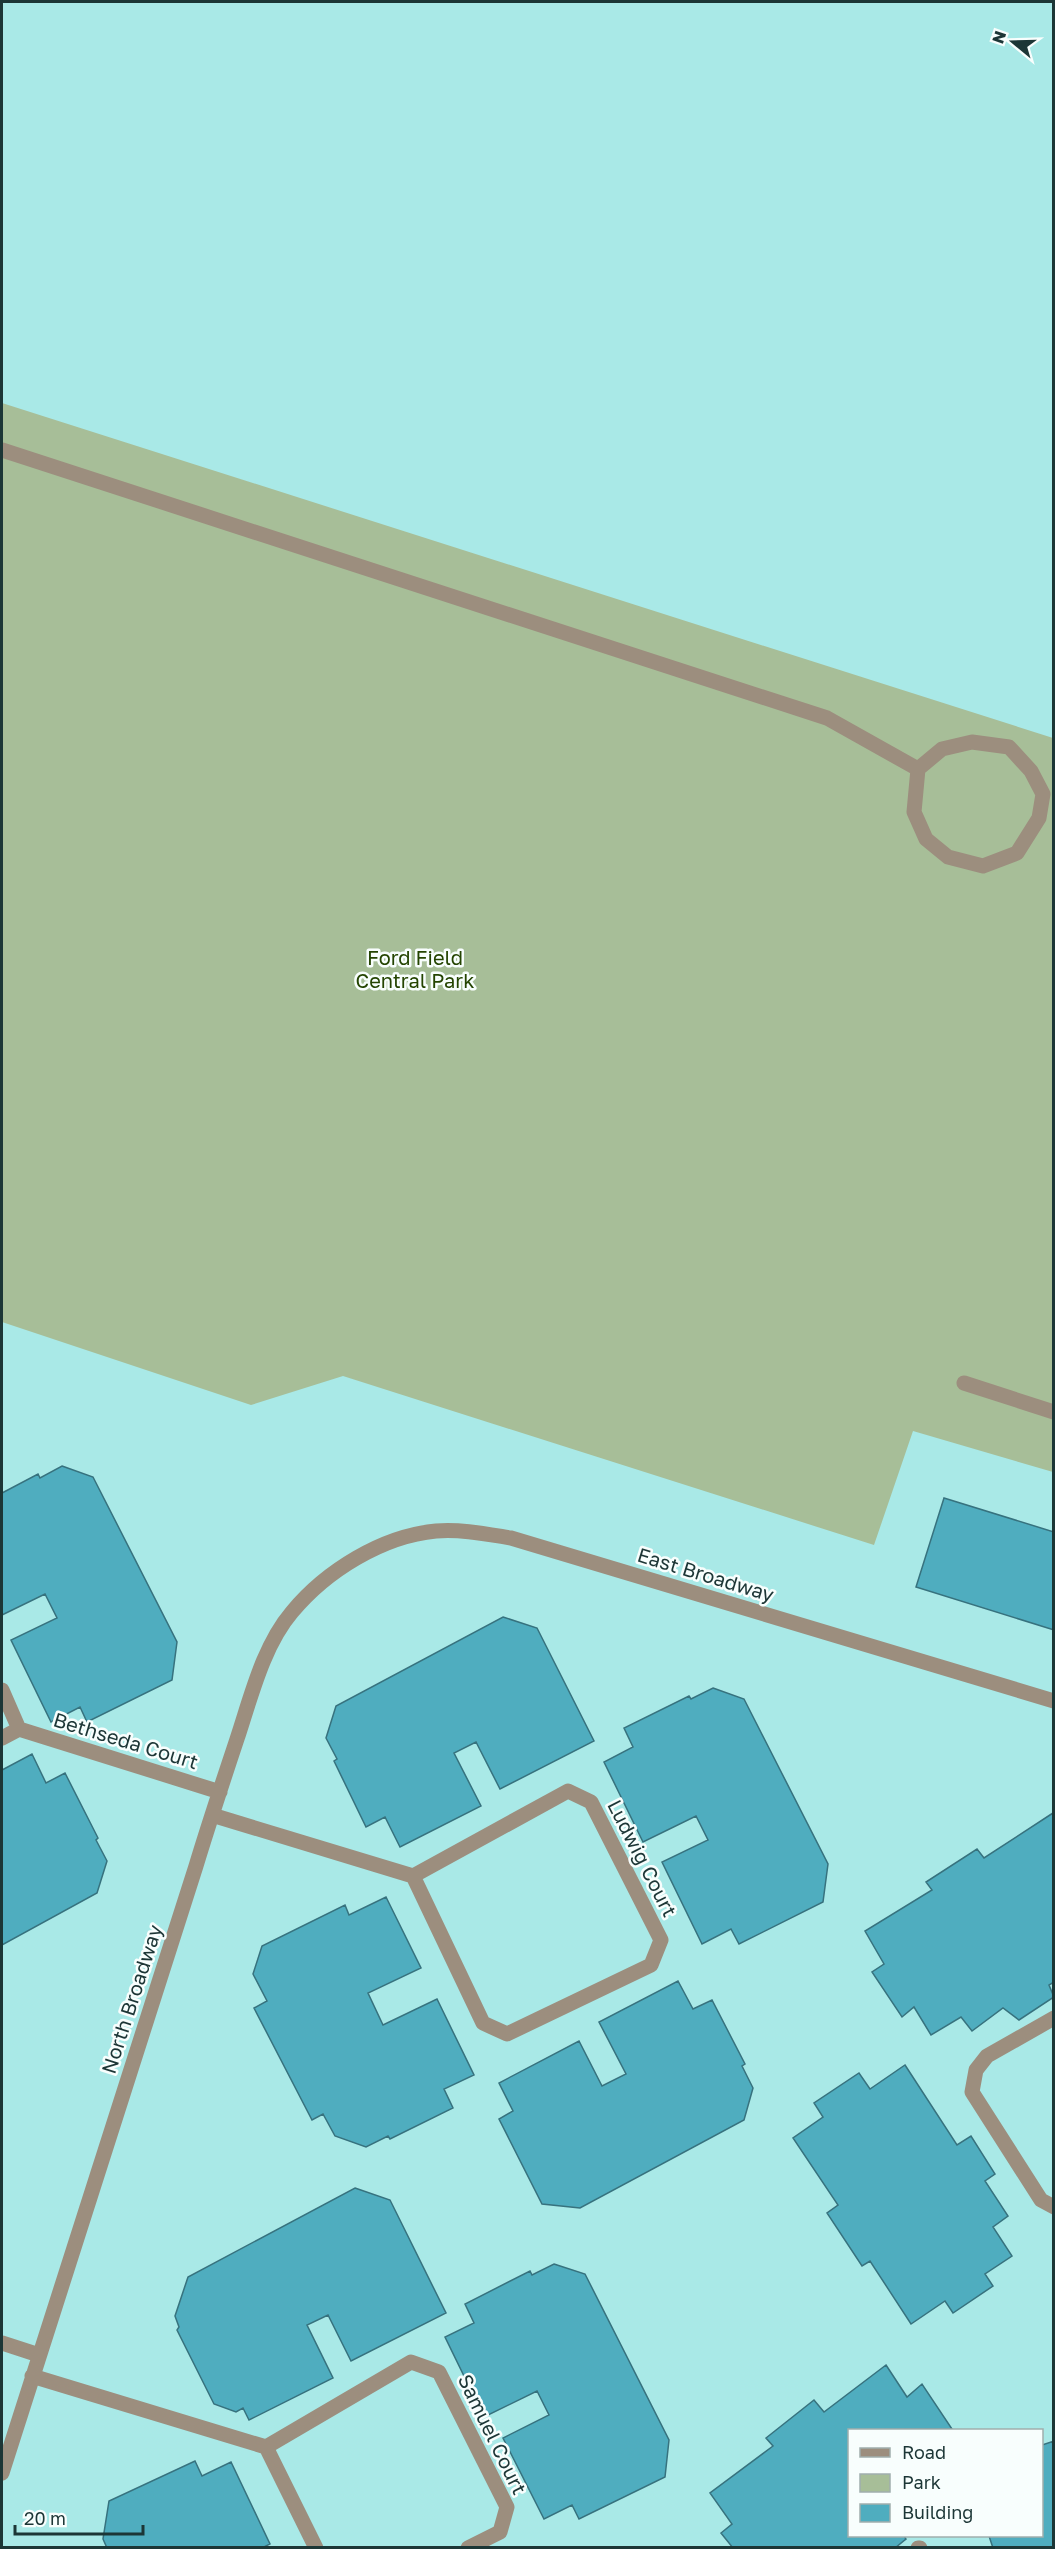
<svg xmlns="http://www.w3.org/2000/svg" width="1055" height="2549" font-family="'Golos Text',sans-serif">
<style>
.green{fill:#a7be98}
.building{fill:#4fadbf;stroke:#37727e;stroke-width:1.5}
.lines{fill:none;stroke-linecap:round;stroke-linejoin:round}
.minor{stroke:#9c8e7e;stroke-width:15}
.labels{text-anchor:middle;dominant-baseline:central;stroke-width:5;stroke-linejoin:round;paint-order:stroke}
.park-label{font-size:20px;fill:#244401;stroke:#f8fefd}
.street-label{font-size:20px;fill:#1c3636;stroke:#f8fefd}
</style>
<rect width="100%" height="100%" fill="#a9e9e7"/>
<path class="green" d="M 2,403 L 1053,738 L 1053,1472 L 913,1431 L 874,1545 L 343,1376 L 251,1405 L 2,1322 Z"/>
<path class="building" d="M 62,1466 L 93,1477 L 177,1642 L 172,1680 L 87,1722 L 80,1707 L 51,1722 L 11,1640 L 57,1618 L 45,1594 L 2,1615 L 2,1493 L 38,1474 L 40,1478 Z
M 944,1498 L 1054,1532 L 1054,1630 L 916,1587 Z
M 503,1617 L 537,1628 L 594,1741 L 500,1789 L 476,1742 L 454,1753 L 481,1806 L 400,1847 L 385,1817 L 366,1827 L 334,1761 L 337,1759 L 326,1738 L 336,1706 Z
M 713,1688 L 744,1699 L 828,1864 L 823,1902 L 739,1944 L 731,1929 L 702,1944 L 662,1862 L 708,1840 L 696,1816 L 643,1842 L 604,1762 L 633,1747 L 624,1728 L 689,1696 L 691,1699 Z
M 32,1754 L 46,1783 L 65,1773 L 98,1838 L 96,1840 L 107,1861 L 97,1893 L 2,1945 L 2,1770 Z
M 1053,1813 L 1054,1982 L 1049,1985 L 1054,1997 L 1019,2020 L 1003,2008 L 972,2031 L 961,2017 L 931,2035 L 914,2007 L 902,2017 L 872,1972 L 884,1964 L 865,1931 L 932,1890 L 926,1882 L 977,1849 L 984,1858 Z
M 386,1897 L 421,1968 L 368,1993 L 383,2025 L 437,1999 L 474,2075 L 444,2089 L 453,2108 L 390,2139 L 388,2136 L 366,2147 L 335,2136 L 323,2114 L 312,2120 L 254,2008 L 267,2001 L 253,1974 L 262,1946 L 345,1905 L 349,1915 Z
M 678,1981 L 693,2009 L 712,2000 L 745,2064 L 742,2066 L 753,2088 L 744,2120 L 580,2208 L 542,2204 L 499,2119 L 513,2111 L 499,2083 L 579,2041 L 602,2086 L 626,2074 L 599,2022 Z
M 905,2065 L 957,2145 L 971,2136 L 995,2174 L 985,2181 L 1008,2216 L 993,2227 L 1012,2256 L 985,2274 L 993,2286 L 953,2313 L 945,2301 L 911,2324 L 870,2261 L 862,2266 L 827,2213 L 838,2205 L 793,2138 L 823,2117 L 814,2103 L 859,2073 L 870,2089 Z
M 355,2188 L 390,2200 L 446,2313 L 351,2361 L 328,2315 L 307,2325 L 333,2378 L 249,2420 L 243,2408 L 236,2412 L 214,2404 L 177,2330 L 179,2327 L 175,2316 L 188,2277 Z
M 554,2264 L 585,2274 L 669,2440 L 665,2477 L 579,2519 L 572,2505 L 544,2519 L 503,2438 L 549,2415 L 537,2391 L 484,2417 L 445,2337 L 474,2323 L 465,2304 L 530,2271 L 532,2275 Z
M 886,2365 L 907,2397 L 922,2384 L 952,2429 L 850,2430 L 850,2536 L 904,2536 L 906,2539 L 895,2548 L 733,2548 L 721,2533 L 732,2524 L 710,2493 L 773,2446 L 766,2438 L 814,2400 L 824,2412 Z
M 1054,2441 L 1054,2548 L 993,2548 L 989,2536 L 1042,2536 L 1042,2445 Z
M 195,2461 L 202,2476 L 231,2462 L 270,2544 L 262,2548 L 107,2548 L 103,2539 L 109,2501 Z"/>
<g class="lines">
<path class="minor" d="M 2,450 L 827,718 L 918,769
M 972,742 L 1009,747 L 1031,771 L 1043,794 L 1039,818 L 1017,853 L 983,866 L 948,857 L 926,839 L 914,812 L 918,769 L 942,749 Z
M 964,1383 L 1054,1412
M 2,1690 L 19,1729
M 2,1738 L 19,1729 L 220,1792
M 212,1815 L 413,1876 L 483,2023 L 507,2034 L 651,1965 L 661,1940 L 591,1802 L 568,1791 L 413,1876
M 1054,2018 L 987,2056 L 976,2070 L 972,2092 L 1041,2200 L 1054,2207
M 2,2343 L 39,2355
M 32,2376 L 266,2447 L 316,2548
M 266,2447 L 411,2362 L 439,2372 L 507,2507 L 500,2532 L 468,2548
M 2,2473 C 65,2270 131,2068 196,1866 C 209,1823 223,1781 237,1739 C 251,1697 263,1646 292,1612 C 326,1571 382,1536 436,1531 C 461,1529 486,1534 511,1538 L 1054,1701
M 918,2548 L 920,2548"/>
</g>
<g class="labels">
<g class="park-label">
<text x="415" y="957">Ford Field<tspan x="415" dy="23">Central Park</tspan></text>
</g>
<g class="street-label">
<text transform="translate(706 1574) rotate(17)">East Broadway</text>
<text transform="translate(126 1740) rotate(17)">Bethseda Court</text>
<text transform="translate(643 1858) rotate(63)">Ludwig Court</text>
<text transform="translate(131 1999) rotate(-72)">North Broadway</text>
<text transform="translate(493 2434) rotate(64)">Samuel Court</text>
</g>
</g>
<rect width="1055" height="2549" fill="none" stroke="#1c3636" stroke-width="6"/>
<rect x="848" y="2429" width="195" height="108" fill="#f8fefd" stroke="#a0aead" stroke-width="1.5"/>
<rect x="860" y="2448" width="30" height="9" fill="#9c8e7e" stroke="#a0aead" stroke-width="1.5"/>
<text x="902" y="2459" font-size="18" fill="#1c3636">Road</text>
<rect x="860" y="2474" width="30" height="18" fill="#a7be98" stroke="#a0aead" stroke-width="1.5"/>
<text x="902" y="2489" font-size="18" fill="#1c3636">Park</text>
<rect x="860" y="2504" width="30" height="18" fill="#4fadbf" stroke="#a0aead" stroke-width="1.5"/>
<text x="902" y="2519" font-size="18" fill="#1c3636">Building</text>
<g transform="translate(1013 42) rotate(289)" stroke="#f8fefd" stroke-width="4.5" paint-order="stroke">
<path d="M0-4.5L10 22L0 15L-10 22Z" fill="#1c3636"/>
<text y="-9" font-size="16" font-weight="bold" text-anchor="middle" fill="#1c3636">N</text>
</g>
<path d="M15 2525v9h128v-9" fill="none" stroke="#1c3636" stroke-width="3"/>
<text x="24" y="2525" font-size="18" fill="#1c3636" stroke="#f8fefd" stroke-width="4.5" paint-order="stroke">20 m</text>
</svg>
